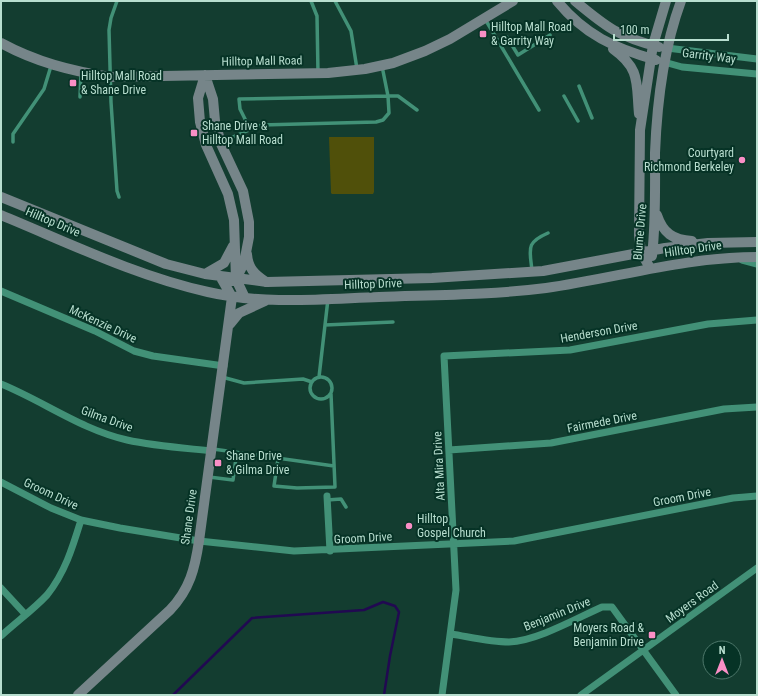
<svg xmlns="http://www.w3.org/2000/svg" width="758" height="696" font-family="'Roboto Condensed',sans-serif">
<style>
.pitch{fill:#50500a}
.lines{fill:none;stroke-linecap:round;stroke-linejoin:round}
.stream{stroke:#210951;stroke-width:2.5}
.lane{stroke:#429177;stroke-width:3.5}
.street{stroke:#429177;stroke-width:7}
.secondary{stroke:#768589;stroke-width:10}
.poi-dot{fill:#fa8fc6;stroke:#063326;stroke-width:1.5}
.labels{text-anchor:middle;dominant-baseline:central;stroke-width:4;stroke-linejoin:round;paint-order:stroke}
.poi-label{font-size:12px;fill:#b8decf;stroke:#063326;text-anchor:start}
.street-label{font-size:12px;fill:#b8decf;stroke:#063326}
</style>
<rect width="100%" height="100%" fill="#133d30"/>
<path class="pitch" d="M 329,137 L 374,137 L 374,192 L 373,194 L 332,194 L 331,193 Z"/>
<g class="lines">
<path class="stream" d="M 173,695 L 252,618 L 364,610 L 383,602 L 395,606 L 399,612 L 390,656 L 384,695"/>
<path class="lane" d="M 117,1 L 111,18 L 109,30 L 111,102 L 117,191 L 119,197
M 311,1 L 317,16 L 318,73
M 335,1 L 351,31 L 357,69
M 485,19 L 539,110
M 507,37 L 518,55 L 550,35
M 382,66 L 388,96 L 398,96 L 417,110
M 579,86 L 592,118
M 564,96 L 578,121
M 80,97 L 81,73
M 13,142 L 13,134 L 44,89 L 51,66
M 221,142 L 261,125 L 376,122 L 383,120 L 389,113 L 388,96 L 239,99 L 240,109 L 250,129
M 532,271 C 530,249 525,243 548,233
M 325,325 L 393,322
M 222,377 L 244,383 L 303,379 L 312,382
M 319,377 L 328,299
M310 388a11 11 0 1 1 22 0a11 11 0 1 1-22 0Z
M 213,449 L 334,466
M 278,459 L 274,486 L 297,488 L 335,487 L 331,394
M 209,477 L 233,480 L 236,458
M 327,500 L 341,499 L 346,507"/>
<path class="street" d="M 667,48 L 757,59
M 664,62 L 682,67 L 757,74
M 742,260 L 757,264
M 1,291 L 95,331 L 134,351 L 153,356 L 224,366
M 1,384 C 43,401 82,430 127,440 C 154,446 184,448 212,451
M 449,450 L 551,443 L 724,409 L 757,407
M 1,482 L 51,508 L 81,520 L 120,528 L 199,541 L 294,551 L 514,541 L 733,498 L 757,496
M 327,496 L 330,551
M 1,588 L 25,614
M 451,634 C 470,637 490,642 509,642 C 537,641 577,618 602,607 L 612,607 L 676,695
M 1,636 C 16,622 33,610 47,595 C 65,573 73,546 81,520
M 442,695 L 456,590 L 444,356 L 570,350 L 708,324 L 757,320
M 581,695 L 757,568"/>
<path class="secondary" d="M 557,1 C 585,35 614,48 656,60
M 575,1 C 606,27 619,37 659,47
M 1,43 C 36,62 71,71 110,77 L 328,73 L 365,69 L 393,63 L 425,51 L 450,39 L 513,1
M 613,49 C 641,69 636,83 639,114
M 205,75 L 213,99 L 215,121 L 221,144 L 243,191 L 249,222 L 249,237 L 244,263 L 236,279 L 232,281
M 205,75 L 198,98 L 200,122 L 206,145 L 228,194 L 234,220 L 236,279 L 245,298
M 1,197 L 166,264 L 205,274 L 267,282 L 432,278 L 543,271 L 665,248 L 708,243 L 757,242
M 1,215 C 69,243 136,276 208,292 C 264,305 323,299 379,297 C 434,295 491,295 546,288 C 617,278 685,257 757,257
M 657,215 C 663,233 673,240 692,241
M 247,254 C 248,268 254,274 266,282
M 652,256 C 656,222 655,188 655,153 C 657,101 663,50 681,1
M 650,268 L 641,252 L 639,235 L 640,130 L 653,45 L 666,1
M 205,274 L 224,263 L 233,246
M 230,324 L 239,313 L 265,301
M 78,695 L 170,610 C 190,589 195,568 199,541 L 232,297 L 220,276"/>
</g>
<g class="poi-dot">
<rect x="479" y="30" width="8" height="8" rx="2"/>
<rect x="69" y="79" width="8" height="8" rx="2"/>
<rect x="190" y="129" width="8" height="8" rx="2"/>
<circle cx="742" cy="160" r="4"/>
<rect x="214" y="459" width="8" height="8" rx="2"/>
<circle cx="409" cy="526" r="4"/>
<rect x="648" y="631" width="8" height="8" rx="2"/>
</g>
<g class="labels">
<g class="poi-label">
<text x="491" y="27">Hilltop Mall Road<tspan x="491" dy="14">&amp; Garrity Way</tspan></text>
<text x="81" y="76">Hilltop Mall Road<tspan x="81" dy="14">&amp; Shane Drive</tspan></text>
<text x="202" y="126">Shane Drive &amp;<tspan x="202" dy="14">Hilltop Mall Road</tspan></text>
<text x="734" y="153" text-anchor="end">Courtyard<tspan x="734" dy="14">Richmond Berkeley</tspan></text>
<text x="226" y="456">Shane Drive<tspan x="226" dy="14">&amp; Gilma Drive</tspan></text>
<text x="417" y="519">Hilltop<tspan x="417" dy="14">Gospel Church</tspan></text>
<text x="644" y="628" text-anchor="end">Moyers Road &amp;<tspan x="644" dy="14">Benjamin Drive</tspan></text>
</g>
<g class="street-label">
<text transform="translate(709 56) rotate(7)">Garrity Way</text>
<text transform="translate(262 61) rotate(-1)">Hilltop Mall Road</text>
<text transform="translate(53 222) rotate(23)">Hilltop Drive</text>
<text transform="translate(640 232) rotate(-85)">Blume Drive</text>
<text transform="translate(693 249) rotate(-8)">Hilltop Drive</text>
<text transform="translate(373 284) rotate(-2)">Hilltop Drive</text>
<text transform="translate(103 324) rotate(25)">McKenzie Drive</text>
<text transform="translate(599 332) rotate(-10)">Henderson Drive</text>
<text transform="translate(107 419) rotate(20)">Gilma Drive</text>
<text transform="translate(602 422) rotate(-11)">Fairmede Drive</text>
<text transform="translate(439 466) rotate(-93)">Alta Mira Drive</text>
<text transform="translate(51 494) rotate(25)">Groom Drive</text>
<text transform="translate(682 497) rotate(-11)">Groom Drive</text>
<text transform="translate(189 517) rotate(-82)">Shane Drive</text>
<text transform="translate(363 538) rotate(-3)">Groom Drive</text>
<text transform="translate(692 602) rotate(-36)">Moyers Road</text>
<text transform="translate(557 614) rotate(-22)">Benjamin Drive</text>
</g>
</g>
<rect width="758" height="696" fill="none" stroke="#b8decf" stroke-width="4"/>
<g transform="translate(722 660)"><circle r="19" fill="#063326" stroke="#4d776a"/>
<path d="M0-3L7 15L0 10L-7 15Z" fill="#fa8fc6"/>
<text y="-6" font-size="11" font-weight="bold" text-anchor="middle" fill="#b8decf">N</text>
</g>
<path d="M614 34v6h114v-6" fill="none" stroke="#b8decf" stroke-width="2"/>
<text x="620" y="34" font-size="12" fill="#b8decf" stroke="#063326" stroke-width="3" paint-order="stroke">100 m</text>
</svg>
